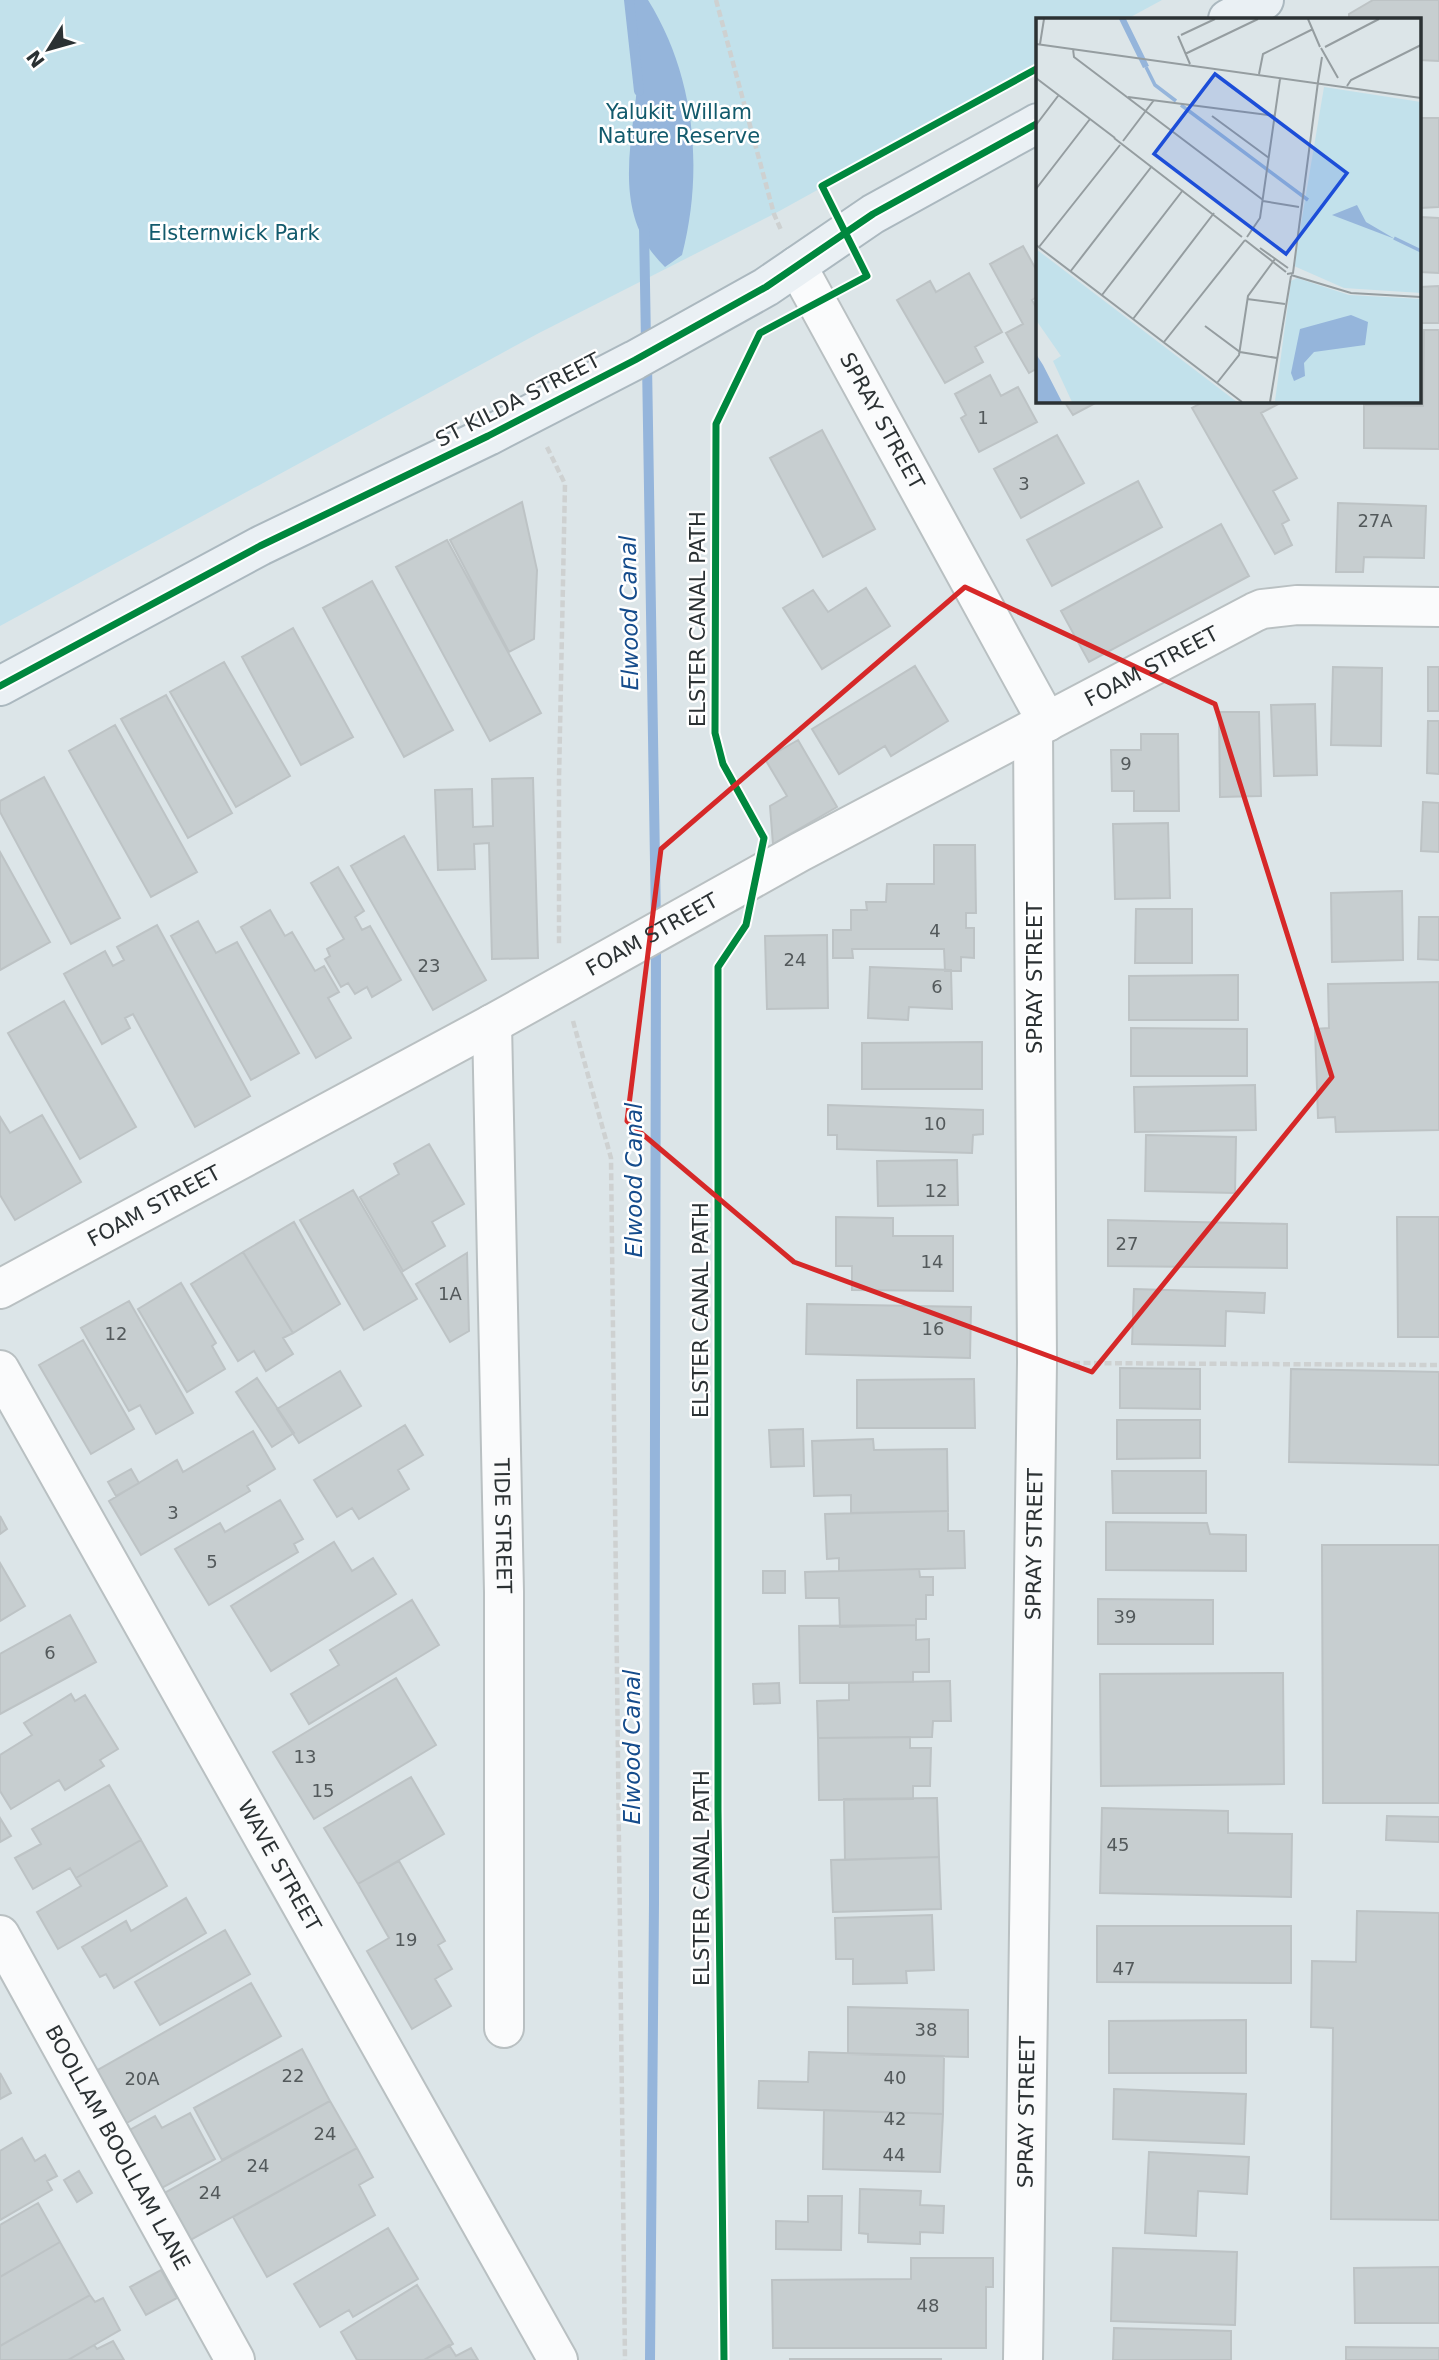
<svg xmlns="http://www.w3.org/2000/svg" width="1439" height="2360" font-family="'DejaVu Sans',sans-serif">
<style>
.green{fill:#c2e1eb}
.water{fill:#95b5db}
.lines{fill:none;stroke-linecap:round;stroke-linejoin:round}
.stream{stroke:#95b5db;stroke-width:10}
.building{fill:#c7ced0;stroke:#bdc3c5;stroke-width:2}
.minor-casing{stroke:#b9c0c2;stroke-width:42}
.major-casing{stroke:#abb8bf;stroke-width:42}
.path{stroke:#ced1d1;stroke-width:4.5;stroke-dasharray:7 3.5;stroke-linecap:butt}
.minor{stroke:#fafbfc;stroke-width:38}
.major{stroke:#eaf0f4;stroke-width:38}
.cycleway-casing{stroke:#fff;stroke-width:11}
.cycleway{stroke:#00873e;stroke-width:7}
.marked{fill:none;stroke:#d62828;stroke-width:5;stroke-linejoin:round}
.labels{text-anchor:middle;dominant-baseline:central;stroke-width:5;stroke-linejoin:round;paint-order:stroke}
.number-label{font-size:18px;fill:#53595b}
.park-label{font-size:21px;fill:#125a6c;stroke:#fff}
.street-label{font-size:21px;fill:#2b3133;stroke:#fff}
.water-label{font-size:23px;font-style:italic;fill:#154c8c;stroke:#fff}
.inset-river{fill:none;stroke:#95b5db;stroke-width:3.5}
.inset-road{fill:none;stroke:#959da0;stroke-width:2}
.view{fill:#1d4ed8;fill-opacity:0.15;stroke:#1d4ed8;stroke-width:3.5}
.inset-edge{fill:none;stroke:#2b3133;stroke-width:3.5}
</style>
<rect width="100%" height="100%" fill="#dce5e8"/>
<path class="green" d="M 0,0 L 1162,0 L 1127,19 L 1038,19 L 1038,68 L 774,214 L 539,333 L 0,626 Z"/>
<path class="water" d="M 625,0 L 648,0 C 695,75 704,170 682,255 L 665,267 C 603,207 640,125 639,51 C 639,35 626,18 625,0 Z"/>
<g class="lines">
<path class="stream" d="M 629,0 L 639,91
M 644,226 L 646,343
M 647,363 L 656,924
M 650,2360 L 654,1904 L 656,940"/>
</g>
<path class="building" d="M 1373,0 L 1439,0 L 1439,61 L 1420,60 L 1420,19 L 1349,19 L 1349,14 Z
M 1420,118 L 1439,118 L 1439,207 L 1420,208 Z
M 1420,217 L 1439,218 L 1439,273 L 1420,272 Z
M 1023,246 L 1038,273 L 1038,296 L 1032,300 L 1038,311 L 1038,368 L 1029,373 L 1006,333 L 1023,324 L 990,264 Z
M 969,273 L 1002,332 L 975,347 L 983,362 L 945,383 L 897,300 L 930,281 L 936,292 Z
M 1439,286 L 1439,323 L 1420,323 L 1420,287 Z
M 1424,330 L 1439,330 L 1439,449 L 1364,448 L 1364,405 L 1423,406 Z
M 990,375 L 1001,396 L 1018,387 L 1037,422 L 979,452 L 961,418 L 966,415 L 955,394 Z
M 1064,401 L 1099,401 L 1073,415 Z
M 1200,401 L 1284,401 L 1261,413 L 1297,478 L 1273,491 L 1289,520 L 1282,524 L 1292,545 L 1275,554 L 1192,408 L 1201,403 Z
M 822,430 L 875,529 L 823,557 L 770,458 Z
M 1057,435 L 1084,483 L 1021,518 L 994,469 Z
M 1138,481 L 1162,527 L 1052,586 L 1027,540 Z
M 522,502 L 537,570 L 534,639 L 509,652 L 450,540 Z
M 1338,503 L 1426,506 L 1424,558 L 1364,557 L 1363,572 L 1336,572 Z
M 1221,524 L 1249,576 L 1089,662 L 1061,611 Z
M 447,540 L 541,713 L 490,741 L 396,567 Z
M 372,581 L 453,730 L 404,757 L 323,608 Z
M 866,588 L 890,626 L 822,669 L 783,608 L 813,590 L 828,612 Z
M 293,628 L 353,737 L 301,765 L 242,657 Z
M 224,662 L 290,776 L 236,807 L 170,692 Z
M 915,666 L 948,721 L 891,756 L 885,746 L 839,774 L 812,729 Z
M 1333,667 L 1382,668 L 1381,746 L 1331,745 Z
M 1428,667 L 1439,667 L 1439,711 L 1428,711 Z
M 166,695 L 232,813 L 188,838 L 121,719 Z
M 1315,704 L 1317,775 L 1274,776 L 1271,705 Z
M 1219,712 L 1259,712 L 1261,796 L 1220,797 Z
M 1428,721 L 1439,721 L 1439,774 L 1427,773 Z
M 115,725 L 197,872 L 151,897 L 69,751 Z
M 1141,734 L 1178,734 L 1179,811 L 1134,811 L 1134,791 L 1112,791 L 1111,750 L 1141,750 Z
M 798,740 L 837,807 L 773,844 L 770,806 L 787,796 L 765,759 Z
M 44,777 L 120,918 L 71,944 L 0,812 L 0,801 Z
M 533,778 L 538,958 L 492,959 L 489,843 L 474,844 L 475,869 L 438,870 L 435,790 L 472,789 L 473,827 L 493,826 L 492,779 Z
M 1423,802 L 1439,803 L 1439,852 L 1421,851 Z
M 1168,823 L 1170,898 L 1115,899 L 1113,824 Z
M 404,836 L 486,980 L 433,1010 L 351,866 Z
M 934,845 L 975,845 L 976,913 L 966,913 L 966,928 L 974,928 L 974,958 L 961,957 L 961,971 L 945,971 L 944,949 L 852,949 L 853,958 L 833,958 L 833,930 L 851,930 L 851,910 L 867,910 L 866,902 L 886,902 L 887,884 L 934,884 Z
M 0,852 L 50,942 L 0,970 Z
M 338,867 L 364,911 L 355,917 L 362,930 L 370,926 L 401,980 L 372,997 L 367,987 L 355,994 L 348,983 L 341,987 L 325,959 L 330,956 L 327,949 L 344,939 L 311,883 Z
M 1402,891 L 1403,960 L 1332,962 L 1331,893 Z
M 1136,909 L 1192,909 L 1192,963 L 1135,963 Z
M 270,910 L 285,936 L 292,932 L 315,971 L 324,966 L 339,992 L 328,998 L 351,1038 L 316,1058 L 241,927 Z
M 1419,917 L 1439,917 L 1439,960 L 1418,959 Z
M 198,921 L 216,953 L 237,942 L 299,1053 L 251,1080 L 171,936 Z
M 157,925 L 250,1096 L 195,1127 L 133,1014 L 125,1018 L 130,1028 L 102,1044 L 64,974 L 105,951 L 113,966 L 124,960 L 117,947 Z
M 827,935 L 828,1008 L 767,1009 L 765,936 Z
M 870,967 L 951,970 L 952,1009 L 909,1007 L 908,1020 L 868,1018 Z
M 1238,975 L 1238,1020 L 1129,1020 L 1129,976 Z
M 1439,982 L 1439,1130 L 1336,1132 L 1335,1117 L 1318,1118 L 1315,1029 L 1329,1028 L 1328,984 Z
M 64,1001 L 136,1127 L 80,1159 L 8,1033 Z
M 1131,1028 L 1247,1029 L 1247,1076 L 1131,1076 Z
M 982,1042 L 982,1089 L 862,1089 L 862,1043 Z
M 1255,1085 L 1256,1130 L 1135,1132 L 1134,1087 Z
M 828,1105 L 983,1110 L 983,1134 L 973,1135 L 972,1153 L 837,1149 L 837,1135 L 828,1135 Z
M 42,1115 L 81,1182 L 15,1220 L 0,1195 L 0,1117 L 10,1133 Z
M 1146,1135 L 1236,1137 L 1235,1193 L 1145,1191 Z
M 429,1144 L 464,1204 L 432,1222 L 445,1246 L 403,1271 L 360,1197 L 399,1174 L 394,1164 Z
M 957,1160 L 958,1205 L 878,1206 L 877,1161 Z
M 353,1190 L 417,1299 L 364,1330 L 300,1220 Z
M 836,1217 L 893,1218 L 893,1236 L 953,1236 L 953,1291 L 852,1290 L 852,1266 L 836,1266 Z
M 1397,1217 L 1439,1217 L 1439,1337 L 1398,1337 Z
M 1108,1220 L 1287,1224 L 1287,1268 L 1108,1266 Z
M 294,1222 L 340,1304 L 293,1333 L 243,1252 Z
M 243,1252 L 293,1333 L 283,1338 L 293,1354 L 266,1371 L 254,1351 L 238,1361 L 191,1284 Z
M 467,1253 L 469,1331 L 450,1342 L 416,1284 Z
M 181,1283 L 216,1343 L 212,1346 L 225,1369 L 187,1392 L 138,1309 Z
M 1134,1289 L 1265,1293 L 1264,1313 L 1226,1311 L 1225,1346 L 1132,1344 Z
M 129,1301 L 193,1413 L 156,1434 L 140,1405 L 129,1411 L 81,1328 Z
M 807,1304 L 971,1307 L 970,1358 L 806,1354 Z
M 83,1340 L 134,1429 L 91,1454 L 39,1365 Z
M 1120,1368 L 1200,1369 L 1200,1409 L 1120,1408 Z
M 1291,1369 L 1439,1372 L 1439,1465 L 1289,1462 Z
M 340,1371 L 361,1406 L 299,1443 L 277,1409 Z
M 257,1378 L 294,1433 L 272,1447 L 236,1392 Z
M 974,1379 L 975,1428 L 857,1428 L 857,1380 Z
M 1117,1420 L 1200,1420 L 1200,1458 L 1117,1459 Z
M 405,1425 L 423,1455 L 398,1470 L 409,1489 L 359,1519 L 352,1508 L 337,1517 L 314,1480 Z
M 803,1429 L 804,1466 L 771,1467 L 769,1430 Z
M 253,1431 L 275,1469 L 247,1486 L 250,1491 L 141,1555 L 109,1501 L 177,1460 L 183,1472 Z
M 873,1439 L 874,1450 L 947,1449 L 948,1511 L 851,1513 L 851,1495 L 814,1496 L 812,1441 Z
M 131,1469 L 139,1483 L 116,1496 L 108,1482 Z
M 1112,1471 L 1206,1471 L 1206,1513 L 1113,1513 Z
M 280,1500 L 303,1539 L 294,1544 L 298,1552 L 209,1605 L 175,1549 L 220,1523 L 225,1532 Z
M 948,1511 L 948,1531 L 964,1531 L 965,1568 L 839,1571 L 839,1558 L 827,1559 L 825,1514 Z
M 0,1516 L 7,1529 L 0,1534 Z
M 1106,1522 L 1207,1523 L 1210,1534 L 1246,1535 L 1246,1571 L 1106,1570 Z
M 334,1542 L 352,1571 L 373,1558 L 396,1594 L 271,1671 L 231,1606 Z
M 1322,1545 L 1439,1545 L 1439,1803 L 1323,1803 Z
M 0,1563 L 25,1606 L 0,1621 Z
M 919,1569 L 920,1577 L 933,1577 L 933,1595 L 926,1595 L 926,1619 L 916,1619 L 916,1625 L 840,1627 L 839,1598 L 806,1598 L 805,1572 Z
M 763,1571 L 785,1571 L 785,1593 L 763,1593 Z
M 1098,1599 L 1213,1600 L 1213,1644 L 1098,1644 Z
M 412,1600 L 439,1645 L 309,1724 L 291,1694 L 339,1665 L 330,1650 Z
M 70,1615 L 96,1662 L 0,1714 L 0,1654 Z
M 916,1625 L 916,1640 L 929,1639 L 929,1672 L 913,1672 L 913,1682 L 800,1683 L 799,1626 Z
M 1283,1673 L 1284,1784 L 1101,1786 L 1100,1674 Z
M 396,1678 L 436,1745 L 314,1819 L 273,1752 Z
M 950,1681 L 951,1721 L 933,1721 L 932,1737 L 818,1738 L 817,1701 L 849,1700 L 849,1683 Z
M 779,1683 L 780,1703 L 754,1704 L 753,1684 Z
M 71,1694 L 75,1701 L 85,1695 L 118,1749 L 100,1760 L 104,1766 L 65,1790 L 59,1780 L 11,1809 L 0,1791 L 0,1755 L 32,1735 L 24,1723 Z
M 910,1737 L 910,1748 L 931,1748 L 930,1786 L 913,1786 L 913,1799 L 819,1800 L 818,1738 Z
M 411,1777 L 444,1834 L 358,1884 L 324,1828 Z
M 109,1785 L 141,1840 L 76,1878 L 70,1868 L 33,1889 L 15,1858 L 41,1844 L 32,1829 Z
M 937,1798 L 939,1857 L 845,1860 L 844,1799 Z
M 1102,1808 L 1228,1811 L 1228,1833 L 1292,1834 L 1291,1897 L 1100,1893 Z
M 1387,1816 L 1439,1817 L 1439,1842 L 1386,1840 Z
M 0,1818 L 11,1836 L 0,1842 Z
M 141,1840 L 167,1886 L 58,1949 L 37,1912 L 81,1886 L 76,1878 Z
M 939,1857 L 941,1909 L 833,1912 L 831,1860 Z
M 399,1861 L 445,1941 L 438,1945 L 452,1969 L 435,1979 L 451,2006 L 412,2029 L 367,1951 L 389,1938 L 358,1884 Z
M 186,1898 L 206,1933 L 114,1988 L 106,1974 L 100,1977 L 82,1947 L 126,1921 L 131,1931 Z
M 1357,1911 L 1439,1913 L 1439,2220 L 1331,2219 L 1333,2028 L 1311,2027 L 1312,1961 L 1356,1962 Z
M 932,1915 L 934,1970 L 906,1971 L 907,1983 L 853,1984 L 853,1959 L 836,1959 L 835,1918 Z
M 1097,1926 L 1291,1926 L 1291,1983 L 1097,1982 Z
M 225,1930 L 250,1974 L 160,2025 L 135,1982 Z
M 251,1983 L 281,2036 L 125,2124 L 96,2071 Z
M 848,2007 L 968,2010 L 968,2057 L 848,2054 Z
M 1246,2020 L 1246,2073 L 1109,2073 L 1109,2021 Z
M 302,2049 L 330,2101 L 222,2160 L 194,2108 Z
M 809,2052 L 944,2056 L 943,2114 L 758,2108 L 759,2081 L 808,2082 Z
M 0,2073 L 11,2093 L 0,2099 Z
M 1114,2089 L 1246,2094 L 1244,2144 L 1113,2139 Z
M 330,2101 L 357,2148 L 187,2242 L 161,2195 Z
M 824,2110 L 943,2114 L 940,2172 L 823,2169 Z
M 190,2113 L 215,2159 L 160,2189 L 128,2131 L 155,2116 L 162,2128 Z
M 22,2138 L 35,2161 L 45,2155 L 57,2176 L 47,2181 L 52,2190 L 0,2220 L 0,2151 Z
M 357,2148 L 373,2177 L 359,2185 L 375,2215 L 267,2277 L 233,2217 Z
M 1149,2152 L 1249,2157 L 1247,2194 L 1198,2191 L 1196,2236 L 1145,2233 Z
M 79,2171 L 92,2193 L 77,2202 L 64,2180 Z
M 860,2189 L 921,2191 L 920,2205 L 944,2206 L 943,2233 L 920,2232 L 920,2244 L 868,2242 L 868,2234 L 859,2233 Z
M 808,2196 L 842,2196 L 841,2250 L 776,2249 L 776,2221 L 808,2222 Z
M 38,2203 L 60,2242 L 0,2277 L 0,2225 Z
M 388,2228 L 418,2279 L 353,2317 L 349,2310 L 320,2327 L 294,2284 Z
M 60,2242 L 90,2295 L 0,2346 L 0,2277 Z
M 1113,2248 L 1237,2252 L 1235,2325 L 1111,2321 Z
M 911,2258 L 993,2258 L 993,2287 L 986,2287 L 986,2348 L 773,2348 L 772,2280 L 911,2279 Z
M 1439,2267 L 1439,2323 L 1355,2323 L 1354,2268 Z
M 161,2270 L 177,2298 L 146,2315 L 130,2287 Z
M 417,2285 L 453,2344 L 424,2360 L 357,2360 L 341,2332 Z
M 90,2295 L 95,2302 L 103,2298 L 120,2330 L 68,2360 L 0,2360 L 0,2346 Z
M 1114,2328 L 1231,2331 L 1231,2360 L 1113,2360 Z
M 113,2341 L 124,2360 L 68,2360 L 94,2345 L 97,2349 Z
M 449,2345 L 456,2356 L 471,2348 L 478,2360 L 424,2360 Z
M 1346,2347 L 1439,2348 L 1439,2360 L 1346,2360 Z
M 790,2359 L 941,2359 L 941,2360 L 790,2360 Z"/>
<g class="lines">
<g class="minor-casing">
<g id="minor">
<path id="s1" d="M 797,266 L 1047,722"/>
<path id="s2" d="M 492,1024 L 504,1592 L 504,2028"/>
<path id="s3" d="M 0,1289 L 492,1024 L 800,852 L 1255,612 L 1262,609 L 1297,605 L 1439,607"/>
<path id="s4" d="M 0,1370 L 558,2360"/>
<path id="s5" d="M 0,1935 L 235,2360"/>
<path id="s6" d="M 1023,2360 L 1037,1362 L 1033,730"/>
</g>
</g>
<g class="major-casing">
<path id="major" d="M 1228,19 L 1264,0
M 0,686 L 260,546 L 488,436 L 635,360 L 766,287 L 873,214 L 1038,123"/>
</g>
<path class="path" d="M 716,0 L 774,214 L 781,230
M 759,335 L 716,424 L 715,733 C 722,769 742,799 760,831
M 547,447 L 565,484 L 559,779 L 559,944
M 573,1021 L 611,1158 L 625,2360
M 1073,1363 L 1439,1365
M 724,2360 L 718,1809 L 718,967 L 743,930"/>
<use href="#minor" class="minor"/>
<use href="#major" class="major"/>
<g class="cycleway-casing">
<path id="cycleway" d="M 0,686 L 260,546 L 488,436 L 635,360 L 766,287 L 873,214 L 1038,123
M 724,2360 L 718,1809 L 718,967 L 746,925 L 764,838 L 723,764 L 715,733 L 716,424 L 760,333 L 867,276 L 822,186 L 1038,68"/>
</g>
<use href="#cycleway" class="cycleway"/>
</g>
<path class="marked" d="M 965,587 L 1215,704 L 1332,1077 L 1092,1372 L 794,1262 L 627,1121 L 661,849 Z"/>
<g class="labels">
<g class="number-label">
<text x="983" y="417">1</text>
<text x="1024" y="483">3</text>
<text x="1375" y="520">27A</text>
<text x="1126" y="763">9</text>
<text x="935" y="930">4</text>
<text x="795" y="959">24</text>
<text x="429" y="965">23</text>
<text x="937" y="986">6</text>
<text x="935" y="1123">10</text>
<text x="936" y="1190">12</text>
<text x="1127" y="1243">27</text>
<text x="932" y="1261">14</text>
<text x="450" y="1293">1A</text>
<text x="933" y="1328">16</text>
<text x="116" y="1333">12</text>
<text x="173" y="1512">3</text>
<text x="212" y="1561">5</text>
<text x="1125" y="1616">39</text>
<text x="50" y="1652">6</text>
<text x="305" y="1756">13</text>
<text x="323" y="1790">15</text>
<text x="1118" y="1844">45</text>
<text x="406" y="1939">19</text>
<text x="1124" y="1968">47</text>
<text x="926" y="2029">38</text>
<text x="293" y="2075">22</text>
<text x="895" y="2077">40</text>
<text x="142" y="2078">20A</text>
<text x="895" y="2118">42</text>
<text x="325" y="2133">24</text>
<text x="894" y="2154">44</text>
<text x="258" y="2165">24</text>
<text x="210" y="2192">24</text>
<text x="928" y="2305">48</text>
</g>
<g class="park-label">
<text x="679" y="112">Yalukit Willam<tspan x="679" dy="24">Nature Reserve</tspan></text>
<text x="234" y="233">Elsternwick Park</text>
</g>
<g class="street-label">
<text transform="translate(518 400) rotate(-27)">ST KILDA STREET</text>
<text stroke="none"><textPath href="#s1" startOffset="177">SPRAY STREET</textPath></text>
<text transform="translate(698 619) rotate(-90)">ELSTER CANAL PATH</text>
<text stroke="none"><textPath href="#s3" startOffset="1309">FOAM STREET</textPath></text>
<text stroke="none"><textPath href="#s3" startOffset="742">FOAM STREET</textPath></text>
<text transform="translate(1035 978) rotate(-90)">SPRAY STREET</text>
<text stroke="none"><textPath href="#s3" startOffset="175">FOAM STREET</textPath></text>
<text transform="translate(701 1310) rotate(-90)">ELSTER CANAL PATH</text>
<text stroke="none"><textPath href="#s2" startOffset="502">TIDE STREET</textPath></text>
<text stroke="none"><textPath href="#s6" startOffset="816">SPRAY STREET</textPath></text>
<text stroke="none"><textPath href="#s4" startOffset="569">WAVE STREET</textPath></text>
<text transform="translate(702 1878) rotate(-90)">ELSTER CANAL PATH</text>
<text stroke="none"><textPath href="#s6" startOffset="248">SPRAY STREET</textPath></text>
<text stroke="none"><textPath href="#s5" startOffset="243">BOOLLAM BOOLLAM LANE</textPath></text>
</g>
<g class="water-label">
<text transform="translate(629 613) rotate(-91)">Elwood Canal</text>
<text transform="translate(634 1180) rotate(-90)">Elwood Canal</text>
<text transform="translate(632 1747) rotate(-90)">Elwood Canal</text>
</g>
</g>
<g transform="translate(1036 18)">
<rect width="385" height="385" fill="#dce5e8"/>
<path d="M 288,69 L 385,84 L 385,275 L 308,270 L 258,248 ZM 0,231 L 201,384 L 36,384 L 17,343 L 25,338 L 0,302 ZM 261,260 L 313,277 L 385,281 L 385,384 L 239,383 L 255,263 Z" fill="#c2e1eb"/>
<path d="M 83,1 L 90,1 L 113,48 L 107,50 ZM 321,187 L 330,204 L 359,221 L 296,197 ZM 315,297 L 332,304 L 329,327 L 278,334 L 268,345 L 269,358 L 258,363 L 255,355 L 264,311 ZM 0,336 L 7,347 L 26,384 L 0,384 Z" fill="#95b5db"/>
<path class="inset-river" d="M 110,49 L 119,67 L 140,83M 145,87 L 272,182M 358,220 L 385,233"/>
<path class="inset-road" d="M 272,1 L 284,29M 145,17 L 179,1M 142,18 L 154,46M 0,26 L 385,80M 4,26 L 8,1M 289,29 L 343,1M 285,30 L 302,60M 37,31 L 38,39 L 227,182M 149,36 L 222,1M 223,56 L 227,36 L 277,11M 0,60 L 79,120M 282,64 L 286,39M 311,68 L 315,62 L 385,27M 92,79 L 239,98M 176,98 L 233,140M 0,107 L 22,78M 78,120 L 206,219M 87,123 L 118,82M 0,171 L 54,101M 227,183 L 263,189M 211,219 L 224,200 L 244,61M 209,222 L 250,254M 0,227 L 206,384M 3,229 L 84,127M 224,230 L 252,250M 34,254 L 116,148M 251,256 L 257,255 L 282,64M 255,257 L 315,275 L 385,279M 66,277 L 147,172M 211,281 L 249,286M 97,301 L 178,195M 169,308 L 204,334 L 241,340M 128,324 L 209,222M 181,365 L 203,337 L 212,278 L 239,241M 234,384 L 255,258"/>
<path class="view" d="M 179,56 L 311,155 L 250,236 L 118,136 Z"/>
<rect width="385" height="385" class="inset-edge"/>
</g>
<g transform="translate(49 49) rotate(233)" stroke="#ffffff" stroke-width="5" paint-order="stroke">
<path d="M0-5L12 26L0 18L-12 26Z" fill="#2b3133"/>
<text y="-10" font-size="19" font-weight="bold" text-anchor="middle" fill="#2b3133">N</text>
</g>
</svg>
